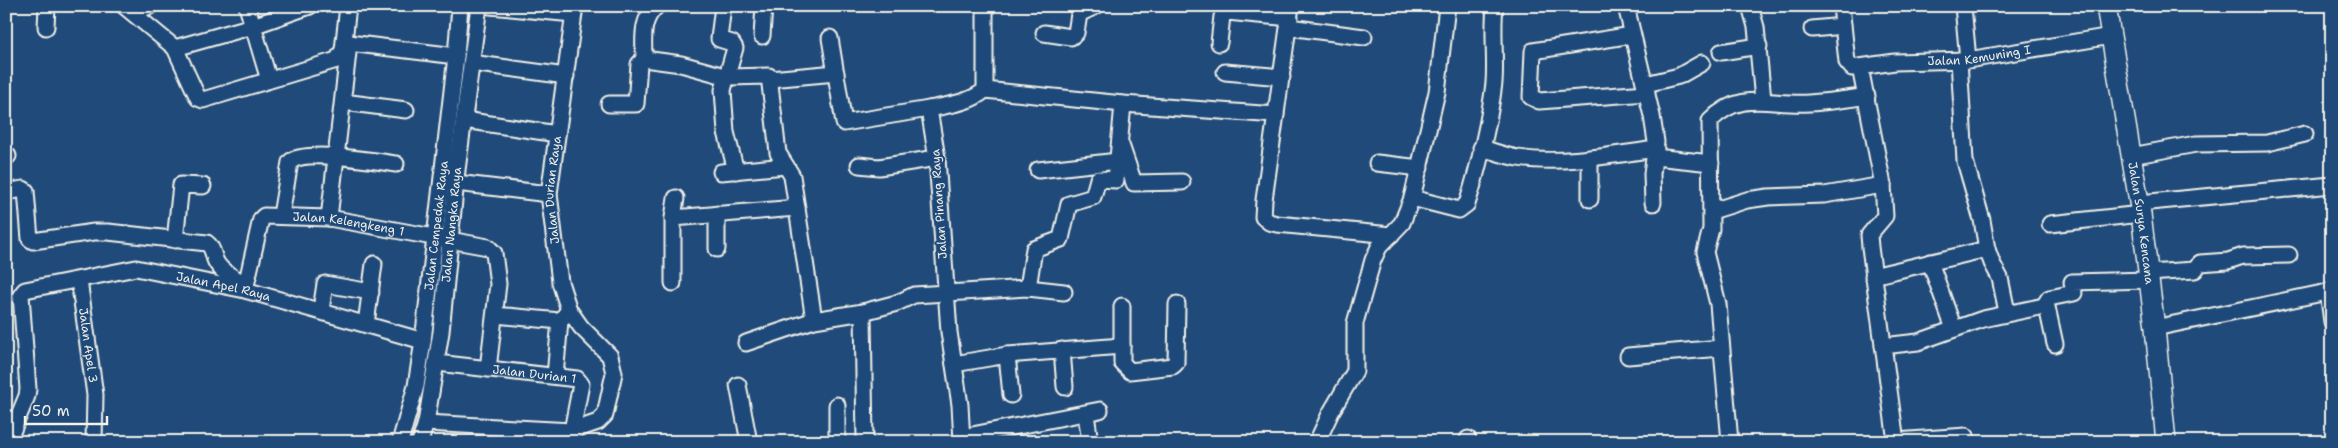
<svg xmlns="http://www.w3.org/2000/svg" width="2338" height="448" font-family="'Shantell Sans',sans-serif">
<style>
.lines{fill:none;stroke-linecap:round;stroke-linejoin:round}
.stream{stroke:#9cacbb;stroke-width:3}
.minor-casing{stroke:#f4f1e8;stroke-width:19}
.major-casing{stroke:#f4f1e8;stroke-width:22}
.minor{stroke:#1f4a7a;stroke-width:15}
.major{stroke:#1f4a7a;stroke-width:19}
.labels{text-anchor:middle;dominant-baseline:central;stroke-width:4;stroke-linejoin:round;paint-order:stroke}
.street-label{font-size:12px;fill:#f4f1e8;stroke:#1f4a7a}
</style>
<rect width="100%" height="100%" fill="#1f4a7a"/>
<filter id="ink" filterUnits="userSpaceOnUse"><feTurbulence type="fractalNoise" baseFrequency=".02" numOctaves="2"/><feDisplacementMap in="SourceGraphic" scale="10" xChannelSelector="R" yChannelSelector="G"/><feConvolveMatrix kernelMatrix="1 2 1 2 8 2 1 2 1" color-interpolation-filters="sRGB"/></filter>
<g filter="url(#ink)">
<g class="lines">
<path class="stream" d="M 429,358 L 437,292
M 410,442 L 421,409"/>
<g class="minor-casing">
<g id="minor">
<path d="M 124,6 L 175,48 L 198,98 L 203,100 L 337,60 L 343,50 L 348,6"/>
<path d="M 247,6 L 269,80"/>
<path d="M 490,6 L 573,14"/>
<path d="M 723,6 L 719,39 L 732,43 L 735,48 L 723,90 L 726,132 L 736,171"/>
<path d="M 1291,6 L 1264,200 L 1263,217 L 1269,222 L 1277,224 L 1391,235"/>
<path d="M 1626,6 L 1652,116 L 1656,142 L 1652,174 L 1653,203"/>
<path d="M 1750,6 L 1756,27 L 1763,100"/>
<path id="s1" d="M 1841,6 L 1847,62 L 1852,68 L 1895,62 L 1968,60 L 2111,36"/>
<path d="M 1963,6 L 1968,60"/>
<path d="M 133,12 L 150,6"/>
<path d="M 46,27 L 47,6"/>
<path d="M 1289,27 L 1364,37"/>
<path d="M 1812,29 L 1843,26"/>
<path d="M 1044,33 L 1071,37 L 1076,33 L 1079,14 L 1096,6"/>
<path d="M 1632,35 L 1533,51 L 1531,97 L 1539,101 L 1647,93"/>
<path d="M 762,36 L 764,6"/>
<path d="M 830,38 L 844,123 L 929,109"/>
<path d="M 349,43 L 456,56"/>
<path d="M 1219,43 L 1222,16 L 1227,12 L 1290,18"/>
<path d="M 175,48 L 253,26 L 310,6"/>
<path d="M 1721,52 L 1759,46"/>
<path d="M 644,59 C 644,40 640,20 657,6"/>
<path d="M 1959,60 L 1965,161 L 1982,220 L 1987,249 L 1992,263 L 2000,278 L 2007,312"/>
<path d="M 471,63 L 566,76"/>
<path d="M 1860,67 L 1883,185 L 1885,216 L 1869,235 L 1870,247 L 1896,442"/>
<path d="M 1225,72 L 1282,77"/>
<path d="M 770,79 L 836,73"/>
<path d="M 1646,84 L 1679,76 L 1702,63"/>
<path d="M 985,90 L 1123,104 L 1276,115"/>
<path d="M 343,102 L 406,110"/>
<path d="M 609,104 L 636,104 L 639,64 L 644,59 L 681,64 L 728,77 L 769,76 L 778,153 L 792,176 L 814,320"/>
<path d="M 464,120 L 557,134"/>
<path d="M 1121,145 L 1134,183 L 1182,182"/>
<path d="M 1481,148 C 1493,151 1506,156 1518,158 C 1562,165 1612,155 1656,149"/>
<path d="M 6,155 L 8,156"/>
<path d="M 2131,156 L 2196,144 L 2267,143 L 2305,134"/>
<path d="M 1655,157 L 1711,163"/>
<path d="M 1377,163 L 1420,168"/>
<path d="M 859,165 L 879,167 L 937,158"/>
<path d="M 1038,170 L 1118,161"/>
<path d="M 721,172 L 786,166"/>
<path d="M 456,183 L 549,194"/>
<path d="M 6,192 L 23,189 L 26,191 L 30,239 L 33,241 L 94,232 L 108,232 L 207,243 C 215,249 212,258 218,265 C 224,274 237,279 246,284"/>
<path d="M 1412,198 L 1459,210 L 1467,204 C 1478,171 1490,118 1494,83 C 1496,58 1492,32 1495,6"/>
<path d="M 1590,199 L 1590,158"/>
<path d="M 2139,203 L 2332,185"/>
<path d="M 1712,211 L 1747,200 L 1768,197 L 1824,195 L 1883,185"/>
<path d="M 717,214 L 717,249"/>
<path d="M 281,215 L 290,162 C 304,149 376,161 396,164"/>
<path d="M 329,218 L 349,44"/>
<path d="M 673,218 L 676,198"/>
<path d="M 2050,224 L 2141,214"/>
<path d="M 175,240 L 181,185 L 203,186"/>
<path d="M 1930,262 L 1954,329"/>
<path d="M 2148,273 L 2195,270 L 2200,263 L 2228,261 L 2243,256 L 2289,255"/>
<path d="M 1873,276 L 1987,249"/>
<path id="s2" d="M 79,280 L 95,395 L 94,442"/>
<path d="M 673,283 L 673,218 L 797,208"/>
<path d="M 1028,288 L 1034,249 L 1061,239 L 1069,204 L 1093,197 L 1098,179 L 1116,180 L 1123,104"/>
<path id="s3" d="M 245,290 L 261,219 L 264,216 L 329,218 L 488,247 L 494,253 L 498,284 L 488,369"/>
<path d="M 2328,291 L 2332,322"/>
<path d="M 1122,306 L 1122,363 L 1130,371 L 1173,366 L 1176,363 L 1177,304"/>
<path d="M 2044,306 L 2049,298 L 2074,293 L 2072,282 L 2149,280"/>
<path d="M 321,310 L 325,284 L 371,292"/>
<path d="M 863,312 L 865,442"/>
<path d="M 495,315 L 560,321"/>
<path d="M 366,324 L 374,264"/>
<path d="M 2155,328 L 2332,291"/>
<path d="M 746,343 L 814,320 L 863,312 L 897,303 L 914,295 L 1028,288 L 1064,292"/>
<path d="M 1883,346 L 1918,342 L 1983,319 L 2044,306 L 2047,307 L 2055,344"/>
<path d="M 1062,350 L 1065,387"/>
<path d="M 1007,355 L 1011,395"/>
<path d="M 1628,356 L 1721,348"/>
<path id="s4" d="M 437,363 L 577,379 L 581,384 L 572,431"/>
<path d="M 954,364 L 1007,355 L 1122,346"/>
<path d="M 555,376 L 560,321 L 569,310"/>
<path d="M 738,385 L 749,442"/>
<path d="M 837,405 L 837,442"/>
<path d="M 1086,414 L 1090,442"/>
<path id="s5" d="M 426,423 L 572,431 L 598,422 L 605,415 L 614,373 L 610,356 L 581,327 L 569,310 L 560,282 L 549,194 L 575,6"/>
<path d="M 962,437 L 1100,410"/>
<path d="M 1896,441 L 1966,436"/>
<path id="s6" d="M 10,442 L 9,439 L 27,396 L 28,389 L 21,295 L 25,290 L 136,268 L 245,290 L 423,341"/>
<path id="s7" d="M 400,442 L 416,386 L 423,341 L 456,56 L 460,6"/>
<path id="s8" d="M 420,442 L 426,423 L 441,332 L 457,170 L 479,6"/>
<path d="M 962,442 L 960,405 L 949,332 L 937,158 L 929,109 C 948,105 970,103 985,90 L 985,6"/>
<path d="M 1317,442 L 1331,412 L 1355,371 L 1355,323 L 1373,260 L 1379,247 L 1402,223 L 1412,198 L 1437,92 L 1447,6"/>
<path d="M 1468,442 L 1468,439"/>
<path d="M 1730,442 L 1718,304 L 1705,252 L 1711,229 L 1710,121 C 1741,89 1771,106 1809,103 C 1828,102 1848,99 1867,96"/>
</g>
</g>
<g class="major-casing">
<g id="major">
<path id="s9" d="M 2106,6 L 2141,214 L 2155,328 L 2166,442"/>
</g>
</g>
<use href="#minor" class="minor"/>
<use href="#major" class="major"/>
</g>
</g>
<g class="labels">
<g class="street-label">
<text stroke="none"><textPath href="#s1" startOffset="192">Jalan Kemuning I</textPath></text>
<text stroke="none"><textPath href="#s5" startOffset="428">Jalan Durian Raya</textPath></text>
<text transform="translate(939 204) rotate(-94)">Jalan Pinang Raya</text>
<text stroke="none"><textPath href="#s9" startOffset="220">Jalan Surya Kencana</textPath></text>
<text stroke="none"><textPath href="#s3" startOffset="162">Jalan Kelengkeng 1</textPath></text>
<text stroke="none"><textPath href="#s7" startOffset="220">Jalan Cempedak Raya</textPath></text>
<text stroke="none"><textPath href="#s8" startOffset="220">Jalan Nangka Raya</textPath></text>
<text stroke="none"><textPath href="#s6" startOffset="360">Jalan Apel Raya</textPath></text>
<text stroke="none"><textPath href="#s2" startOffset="66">Jalan Apel 3</textPath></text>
<text stroke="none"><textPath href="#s4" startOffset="98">Jalan Durian 1</textPath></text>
</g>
</g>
<rect width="2338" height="448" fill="none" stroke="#1f4a7a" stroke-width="25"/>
<rect x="12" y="12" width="2313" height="423" fill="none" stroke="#f4f1e8" stroke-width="2" filter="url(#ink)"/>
<path d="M25 416v8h82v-8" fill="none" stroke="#f4f1e8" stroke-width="2.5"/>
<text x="32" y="416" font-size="15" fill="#f4f1e8" stroke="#1f4a7a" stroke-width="4" paint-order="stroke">50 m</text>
</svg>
